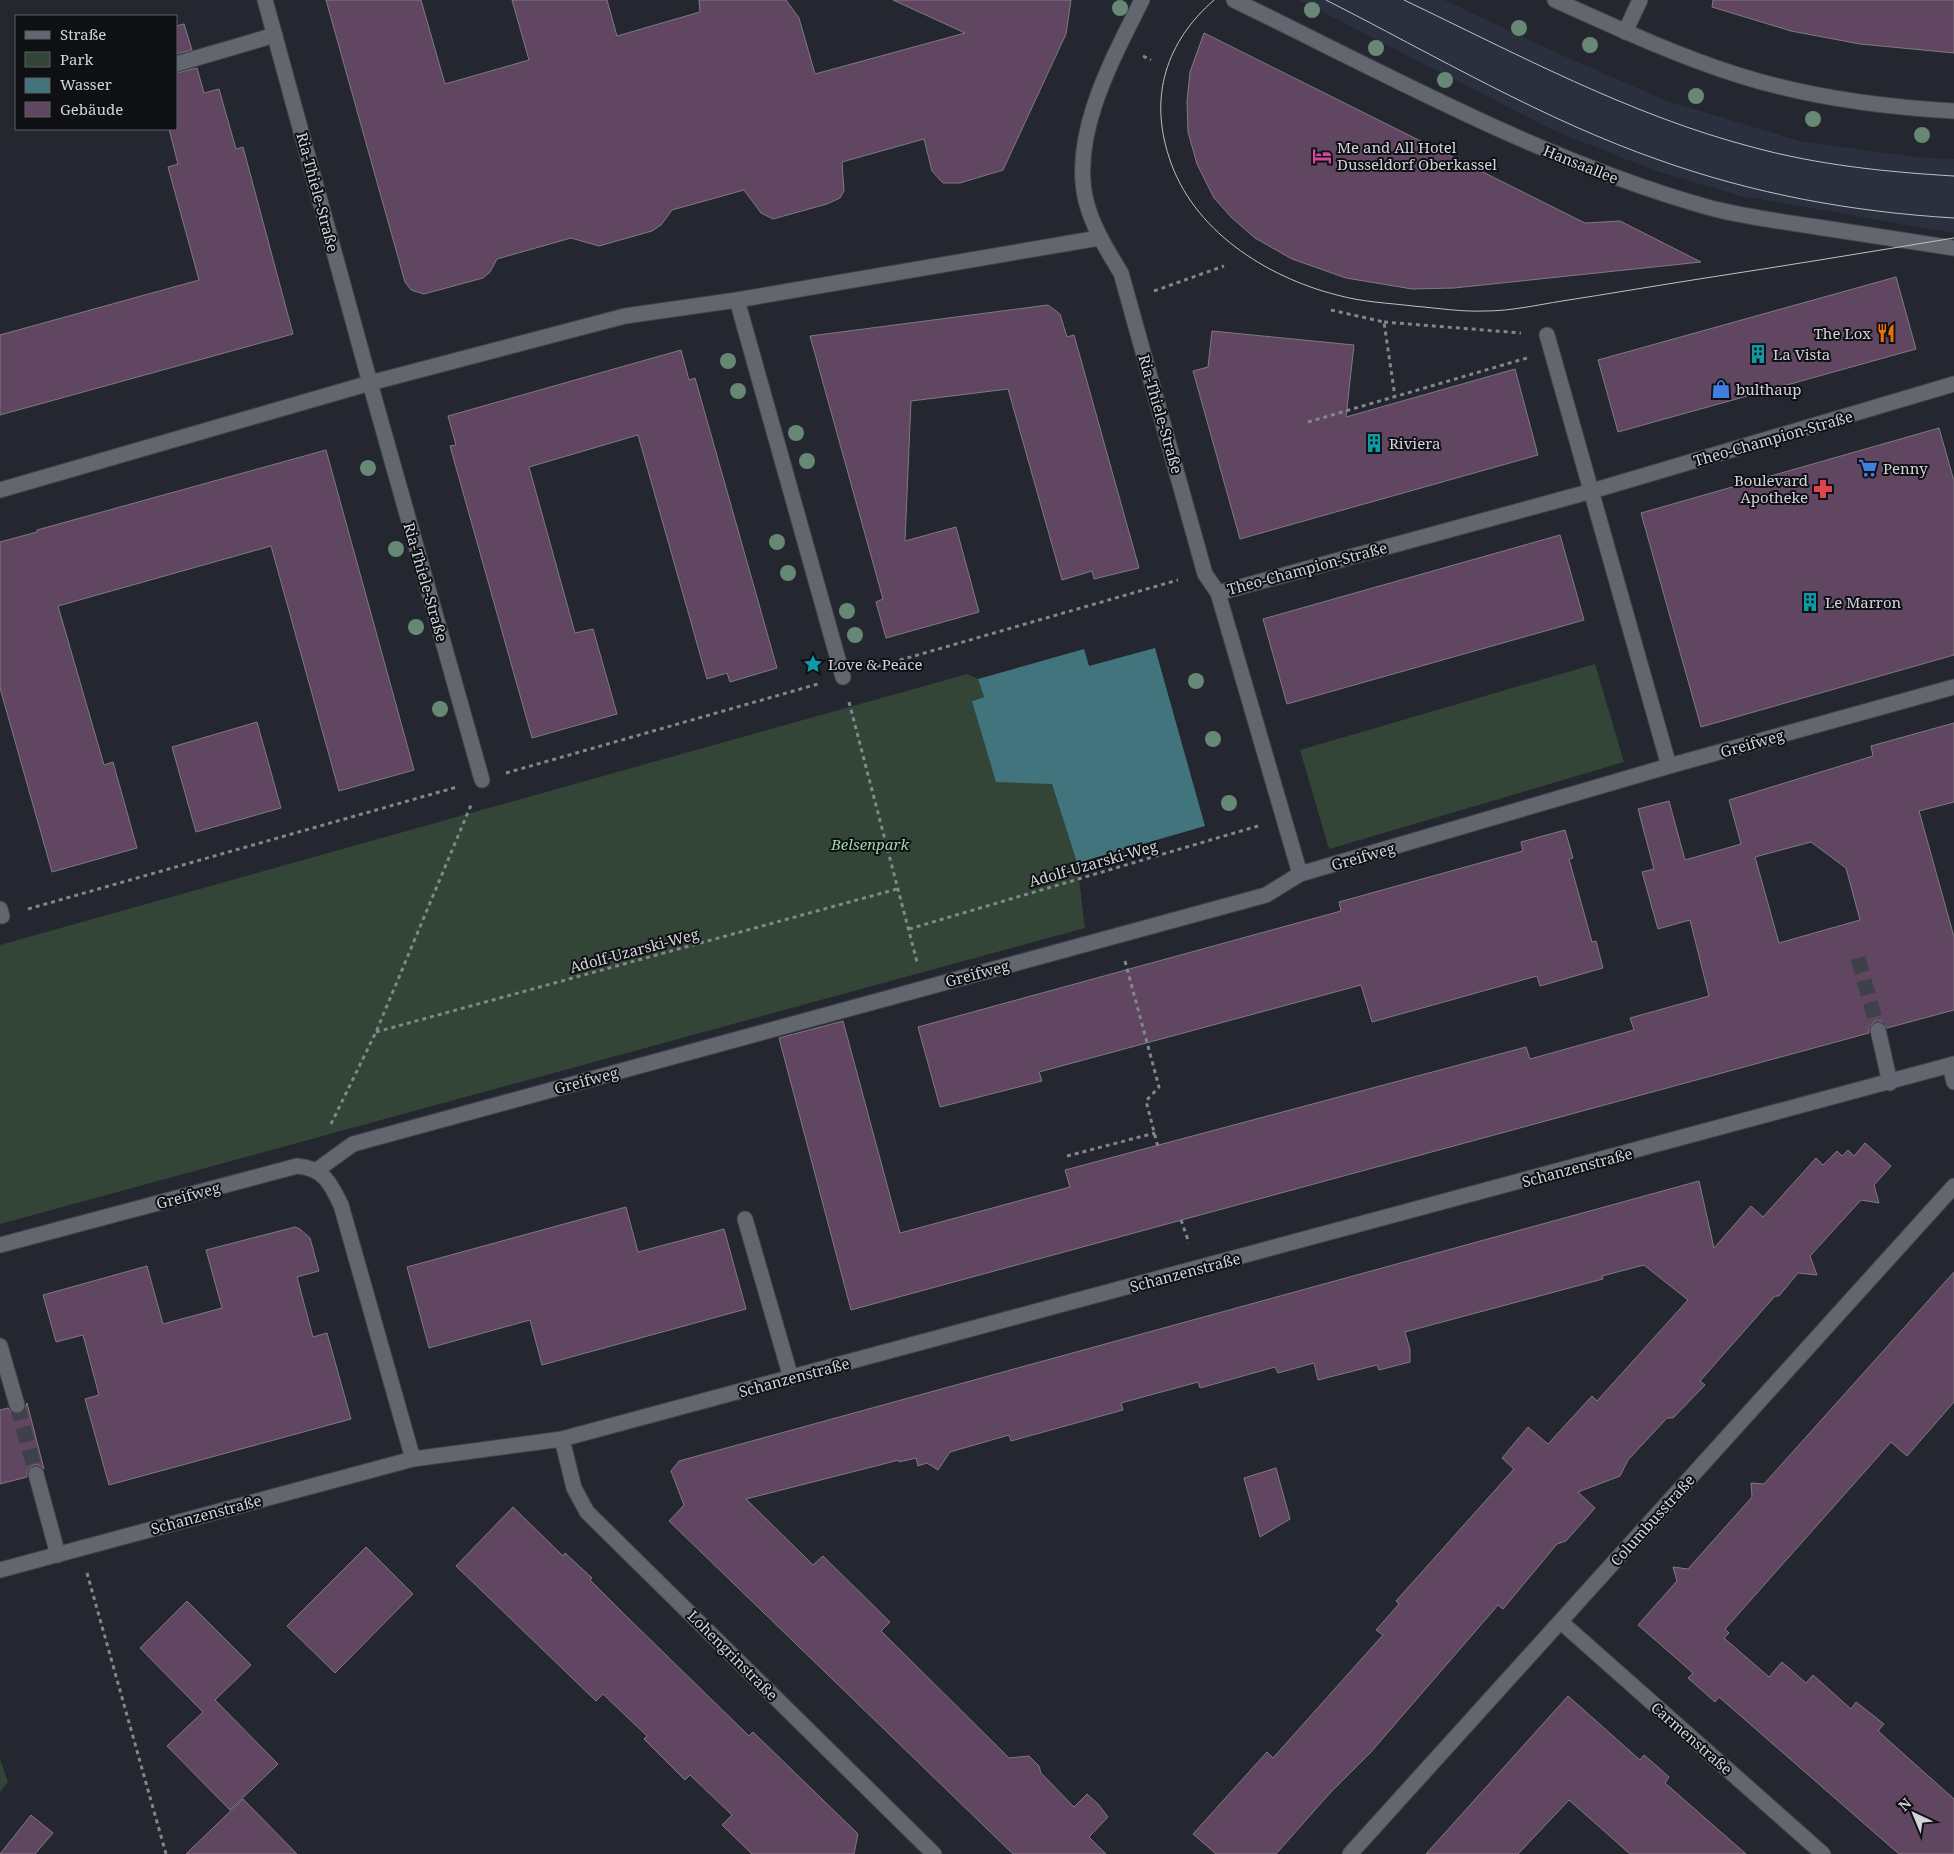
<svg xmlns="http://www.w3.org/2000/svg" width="1954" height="1854" font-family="'Noto Serif',serif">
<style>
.built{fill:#2a303d}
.green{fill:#324536}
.water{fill:#42747d}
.building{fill:#614662;stroke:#807980;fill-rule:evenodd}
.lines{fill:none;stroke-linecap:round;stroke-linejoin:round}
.minor-tunnel{stroke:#3e4149;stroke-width:15;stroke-dasharray:15 8;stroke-linecap:butt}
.minor-casing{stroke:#41434a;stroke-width:17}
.path{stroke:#83868d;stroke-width:3;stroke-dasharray:4 4;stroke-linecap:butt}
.minor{stroke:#62666f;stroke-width:15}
.tram{stroke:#bdc0c6;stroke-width:1}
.tree{fill:#678874}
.labels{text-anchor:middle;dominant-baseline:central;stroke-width:4;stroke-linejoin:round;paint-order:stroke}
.poi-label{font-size:15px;fill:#d2d4da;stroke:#0f1014;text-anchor:start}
.street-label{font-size:15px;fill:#d2d4da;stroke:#0f1014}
.park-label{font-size:15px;font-style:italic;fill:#9ed8ac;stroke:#0f1014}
</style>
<rect width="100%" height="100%" fill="#24272f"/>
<path class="built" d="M 1299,0 L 1444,0 L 1557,53 L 1667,101 L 1803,142 L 1926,158 L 1954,159 L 1954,233 L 1741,196 L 1653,170 L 1555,131 Z"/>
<path class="green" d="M 1595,664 L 1624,762 L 1329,849 L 1300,750 Z
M 967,674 L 978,679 L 984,697 L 972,700 L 1052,784 L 1077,863 L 1085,928 L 0,1224 L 0,945 Z
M 0,1759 L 8,1782 L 0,1792 Z"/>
<path class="water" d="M 1155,648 L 1205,826 L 1077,863 L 1052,784 L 996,782 L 972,701 L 984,697 L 978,679 L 1084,649 L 1089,666 Z"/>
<path class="building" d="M 326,0 L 421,0 L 445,84 L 529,60 L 512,0 L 607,0 L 617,36 L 700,12 L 699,0 L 786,0 L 799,18 L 815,74 L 965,33 L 893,0 L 1071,0 L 1066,34 L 1003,170 L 960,183 L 943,183 L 932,171 L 924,139 L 842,162 L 844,191 L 840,198 L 827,204 L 773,219 L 761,213 L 744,190 L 672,210 L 661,225 L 652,231 L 599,246 L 571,238 L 497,259 L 490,272 L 483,278 L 424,294 L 411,290 L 405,282 Z
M 1713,0 L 1954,0 L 1954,53 L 1860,44 L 1791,31 L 1712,7 Z
M 184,24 L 192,50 L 176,54 L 176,26 Z
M 1204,33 L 1585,223 L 1620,221 L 1701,262 L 1454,288 L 1412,289 L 1346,278 L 1292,259 L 1255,238 L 1232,218 L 1214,198 L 1197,164 L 1188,132 L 1187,101 L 1190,72 Z
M 197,68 L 204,93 L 219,89 L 236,149 L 243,147 L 293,334 L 0,415 L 0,335 L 199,280 L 168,167 L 178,164 L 169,129 L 176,129 L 176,73 Z
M 1896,277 L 1916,349 L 1618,432 L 1598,360 Z
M 1048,305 L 1060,314 L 1067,337 L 1074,335 L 1139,568 L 1094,579 L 1092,571 L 1062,580 L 1008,389 L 911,401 L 905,541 L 956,527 L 979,612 L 886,638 L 876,602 L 883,599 L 810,336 Z
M 1212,331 L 1354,345 L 1346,417 L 1515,369 L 1538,455 L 1240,539 L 1193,371 L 1208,367 Z
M 681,350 L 689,380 L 695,378 L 777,668 L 730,682 L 727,673 L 707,679 L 638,435 L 529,467 L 575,633 L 593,629 L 617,714 L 532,738 L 450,446 L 456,445 L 448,416 Z
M 1939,428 L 1954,481 L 1954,655 L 1701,727 L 1641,513 Z
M 326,450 L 414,770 L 339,791 L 271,546 L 58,606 L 104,765 L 113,762 L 137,848 L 52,872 L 0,688 L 0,542 L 37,532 L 37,530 Z
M 1560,535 L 1584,620 L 1287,704 L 1263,619 Z
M 257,722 L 281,808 L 196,832 L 172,747 Z
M 1954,723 L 1954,802 L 1919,811 L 1954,937 L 1954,1010 L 1887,1028 L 1881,1021 L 1875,1021 L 1869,1027 L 1869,1033 L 851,1310 L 779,1038 L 843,1021 L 900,1233 L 1070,1187 L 1065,1170 L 1526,1047 L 1530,1059 L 1634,1030 L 1630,1018 L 1709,996 L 1690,920 L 1658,929 L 1642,872 L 1654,869 L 1638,809 L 1669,801 L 1685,860 L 1741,844 L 1729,800 L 1873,756 L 1871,746 ZM 1811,842 L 1846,868 L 1860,920 L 1779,943 L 1755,857 Z
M 1565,830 L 1573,858 L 1569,859 L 1592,942 L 1596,941 L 1603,968 L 1540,986 L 1537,976 L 1372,1022 L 1361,985 L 1039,1072 L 1042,1081 L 940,1107 L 918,1027 L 1341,911 L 1339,902 L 1523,851 L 1521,842 Z
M 1865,1143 L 1891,1166 L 1874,1185 L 1879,1203 L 1861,1200 L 1810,1256 L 1817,1275 L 1798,1273 L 1779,1296 L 1775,1296 L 1700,1381 L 1705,1385 L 1673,1418 L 1667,1418 L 1628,1460 L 1620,1476 L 1578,1492 L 1595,1508 L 1566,1541 L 1557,1544 L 1503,1609 L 1498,1605 L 1371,1752 L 1330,1793 L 1276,1854 L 1216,1854 L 1193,1834 L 1267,1752 L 1273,1758 L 1383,1635 L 1376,1630 L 1399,1604 L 1396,1601 L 1514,1469 L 1502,1458 L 1528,1427 L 1548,1444 L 1592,1396 L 1597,1401 L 1688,1300 L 1644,1265 L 1602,1276 L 1603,1279 L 1405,1332 L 1410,1349 L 1410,1362 L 1379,1370 L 1377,1365 L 1318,1380 L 1314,1363 L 1278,1373 L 1275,1367 L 1200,1388 L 1198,1382 L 1121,1403 L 1123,1410 L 1011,1441 L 1009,1435 L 950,1452 L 938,1470 L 927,1463 L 918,1466 L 916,1458 L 899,1462 L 899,1460 L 746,1499 L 813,1565 L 823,1556 L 890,1622 L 881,1631 L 1009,1758 L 1029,1756 L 1039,1766 L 1041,1773 L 1074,1807 L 1087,1794 L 1098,1804 L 1108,1817 L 1089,1837 L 1106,1854 L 1013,1854 L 669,1521 L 684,1505 L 671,1471 L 679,1461 L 1699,1181 L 1714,1248 L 1751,1206 L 1763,1217 L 1816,1158 L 1823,1165 L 1837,1151 L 1842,1156 L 1848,1150 L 1854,1156 Z
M 626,1207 L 638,1252 L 724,1229 L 746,1309 L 542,1365 L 530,1320 L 429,1348 L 407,1267 Z
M 295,1227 L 300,1229 L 310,1238 L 319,1271 L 297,1277 L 313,1337 L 327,1333 L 351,1419 L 109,1485 L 85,1399 L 99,1395 L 83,1335 L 56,1342 L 43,1295 L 147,1266 L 163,1324 L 222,1308 L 206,1250 Z
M 1954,1272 L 1954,1402 L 1907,1456 L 1891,1442 L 1725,1629 L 1729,1633 L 1724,1638 L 1769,1677 L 1782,1662 L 1806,1683 L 1813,1675 L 1851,1709 L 1856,1702 L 1884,1724 L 1878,1731 L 1954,1799 L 1954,1854 L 1899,1854 L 1719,1697 L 1715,1702 L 1688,1678 L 1693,1673 L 1638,1625 L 1677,1581 L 1673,1567 L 1688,1569 L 1752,1497 L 1751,1483 L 1764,1484 Z
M 27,1403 L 44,1469 L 39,1465 L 33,1465 L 27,1471 L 27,1477 L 0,1484 L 0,1410 L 8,1408 L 11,1412 L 19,1414 L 24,1411 Z
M 1276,1468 L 1290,1519 L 1260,1537 L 1244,1478 Z
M 513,1507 L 563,1556 L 565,1553 L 592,1578 L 590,1580 L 625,1615 L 749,1736 L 753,1732 L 858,1834 L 854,1854 L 752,1854 L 722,1825 L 732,1815 L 690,1775 L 685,1780 L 644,1739 L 647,1736 L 603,1694 L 596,1701 L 456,1566 Z
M 366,1547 L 413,1594 L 335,1673 L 287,1626 Z
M 187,1601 L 251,1665 L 215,1700 L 278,1764 L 230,1810 L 167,1746 L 203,1712 L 140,1648 Z
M 1568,1696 L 1640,1760 L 1644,1755 L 1659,1768 L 1669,1777 L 1665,1783 L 1746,1854 L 1630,1854 L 1569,1800 L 1518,1854 L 1426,1854 Z
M 243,1799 L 297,1854 L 186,1854 Z
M 31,1815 L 53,1833 L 35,1854 L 0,1854 Z"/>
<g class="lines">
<path class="minor-tunnel" d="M 1858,958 L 1878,1030
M 17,1405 L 36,1474"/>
<g class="minor-casing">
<path id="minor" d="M 265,0 L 370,383 L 482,780
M 1142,0 C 1113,58 1070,135 1086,201 C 1093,228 1107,250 1121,273 L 1205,574 L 1218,593 L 1300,874
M 1234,0 C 1388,75 1541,160 1707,207 C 1743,217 1780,221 1817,227 C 1863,234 1908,241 1954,248
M 1555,0 C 1615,27 1675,55 1738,75 C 1807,97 1881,107 1954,111
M 1625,32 L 1640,0
M 176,64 L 275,35
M 737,300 L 843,677
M 1547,335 L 1669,766
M 0,490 L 370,383 L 625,316 L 737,300 L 1099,238
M 1218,593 L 1592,491 L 1954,384
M 0,909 L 2,916
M 1878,1030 L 1890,1083
M 1950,1065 L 1954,1082
M 317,1170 L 353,1144 L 1266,895 L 1300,874 L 1669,766 L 1954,687
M 745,1219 L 791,1378
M 0,1245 L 297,1166 C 323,1168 330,1182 341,1205 L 413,1459
M 0,1346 L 17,1405
M 562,1439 L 574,1488 L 587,1512 L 934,1854
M 36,1474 L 58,1555
M 0,1570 L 413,1459 L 562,1439 L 1954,1064
M 1561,1622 L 1823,1854
M 1350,1854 L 1954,1186"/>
</g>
<path class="path" d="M 1143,56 L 1151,60
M 1154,291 L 1224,266
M 1331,310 L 1384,322 L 1395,397
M 1384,322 L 1521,333
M 1308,422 L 1527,358
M 869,669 L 1178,580
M 849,702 L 917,962
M 506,773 L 818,684
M 28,909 L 457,787
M 909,929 L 1258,826
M 1125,961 L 1159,1087 L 1146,1101 L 1158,1147
M 376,1032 L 897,889
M 331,1124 L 376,1032 L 471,805
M 1067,1156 L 1155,1133
M 1181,1220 L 1189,1243
M 87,1573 L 166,1854"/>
<use href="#minor" class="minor"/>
<path class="tram" d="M 1214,0 C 1166,42 1149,96 1169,157 C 1192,230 1266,277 1337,295 C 1362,302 1388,303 1413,306 C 1437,308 1462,312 1485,311 C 1511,311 1537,305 1562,301 C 1608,294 1654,286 1699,279 C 1784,266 1869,252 1954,238
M 1326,0 C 1434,55 1544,120 1659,160 C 1754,194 1853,212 1954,218
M 1404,0 C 1517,54 1630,115 1752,147 C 1818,165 1886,172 1954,176"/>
</g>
<g class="tree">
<circle cx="1120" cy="8" r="8"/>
<circle cx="1312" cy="10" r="8"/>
<circle cx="1519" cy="28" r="8"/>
<circle cx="1590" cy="45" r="8"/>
<circle cx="1376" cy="48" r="8"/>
<circle cx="1445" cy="80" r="8"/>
<circle cx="1696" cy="96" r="8"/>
<circle cx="1813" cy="119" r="8"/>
<circle cx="1922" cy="135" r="8"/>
<circle cx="728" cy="361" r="8"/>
<circle cx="738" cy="391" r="8"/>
<circle cx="796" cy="433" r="8"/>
<circle cx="807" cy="461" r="8"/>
<circle cx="368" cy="468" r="8"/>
<circle cx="777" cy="542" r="8"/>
<circle cx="396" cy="549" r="8"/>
<circle cx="788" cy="573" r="8"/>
<circle cx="847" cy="611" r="8"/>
<circle cx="416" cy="627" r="8"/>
<circle cx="855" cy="635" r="8"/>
<circle cx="1196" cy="681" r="8"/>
<circle cx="440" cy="709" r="8"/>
<circle cx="1213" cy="739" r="8"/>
<circle cx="1229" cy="803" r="8"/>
</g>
<defs>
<g id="hotel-bare" transform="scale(1.5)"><path d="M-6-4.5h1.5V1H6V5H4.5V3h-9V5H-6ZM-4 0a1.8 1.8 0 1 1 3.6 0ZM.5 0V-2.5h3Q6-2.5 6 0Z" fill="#d1479c" stroke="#0f1014" stroke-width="2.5" paint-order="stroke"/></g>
<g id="restaurant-bare" transform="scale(1.5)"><path d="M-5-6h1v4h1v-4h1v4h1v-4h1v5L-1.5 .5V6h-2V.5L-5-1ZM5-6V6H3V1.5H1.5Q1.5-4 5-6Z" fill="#e8710a" stroke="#0f1014" stroke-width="2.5" paint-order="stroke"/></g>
<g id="building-bare" transform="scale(1.5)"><path d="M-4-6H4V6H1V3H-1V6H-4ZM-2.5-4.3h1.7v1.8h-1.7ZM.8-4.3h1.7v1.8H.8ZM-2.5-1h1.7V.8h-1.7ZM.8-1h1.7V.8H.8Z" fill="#0f9aa8" stroke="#0f1014" stroke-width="2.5" paint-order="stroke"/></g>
<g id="shop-bare" transform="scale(1.5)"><path d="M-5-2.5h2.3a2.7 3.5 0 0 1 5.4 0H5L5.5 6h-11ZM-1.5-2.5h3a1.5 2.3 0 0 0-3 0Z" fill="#3f7fe0" stroke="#0f1014" stroke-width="2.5" paint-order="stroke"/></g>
<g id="supermarket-bare" transform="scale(1.5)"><path d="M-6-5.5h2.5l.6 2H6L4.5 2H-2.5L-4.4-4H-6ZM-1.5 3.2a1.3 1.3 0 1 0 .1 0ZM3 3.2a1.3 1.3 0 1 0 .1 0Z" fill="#3f7fe0" stroke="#0f1014" stroke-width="2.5" paint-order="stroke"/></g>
<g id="pharmacy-bare" transform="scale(1.5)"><path d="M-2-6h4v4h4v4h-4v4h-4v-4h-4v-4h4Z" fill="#e0444e" stroke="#0f1014" stroke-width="2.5" paint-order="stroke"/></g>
<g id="sight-bare" transform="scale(1.5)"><path d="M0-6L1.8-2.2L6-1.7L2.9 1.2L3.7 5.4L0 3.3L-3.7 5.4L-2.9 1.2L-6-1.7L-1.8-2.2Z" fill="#0f9aa8" stroke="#0f1014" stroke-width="2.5" paint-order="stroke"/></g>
</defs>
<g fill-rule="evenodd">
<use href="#hotel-bare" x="1322" y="156"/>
<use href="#restaurant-bare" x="1886" y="333"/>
<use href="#building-bare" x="1758" y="354"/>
<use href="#shop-bare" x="1721" y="389"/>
<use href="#building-bare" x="1374" y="443"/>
<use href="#supermarket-bare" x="1868" y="468"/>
<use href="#pharmacy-bare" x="1823" y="489"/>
<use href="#building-bare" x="1810" y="602"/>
<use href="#sight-bare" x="813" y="664"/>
</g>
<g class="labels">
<g class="poi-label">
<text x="1337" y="147">Me and All Hotel<tspan x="1337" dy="17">Dusseldorf Oberkassel</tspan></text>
<text x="1871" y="333" text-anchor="end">The Lox</text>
<text x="1773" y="354">La Vista</text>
<text x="1736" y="389">bulthaup</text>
<text x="1389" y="443">Riviera</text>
<text x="1883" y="468">Penny</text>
<text x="1808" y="480" text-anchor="end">Boulevard<tspan x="1808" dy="17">Apotheke</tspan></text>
<text x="1825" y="602">Le Marron</text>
<text x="828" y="664">Love &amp; Peace</text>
</g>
<g class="street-label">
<text transform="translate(1581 164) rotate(22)">Hansaallee</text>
<text transform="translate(318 192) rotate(75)">Ria-Thiele-Straße</text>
<text transform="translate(1161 414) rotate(74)">Ria-Thiele-Straße</text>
<text transform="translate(1773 438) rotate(-16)">Theo-Champion-Straße</text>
<text transform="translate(1307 568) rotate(-15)">Theo-Champion-Straße</text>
<text transform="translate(426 582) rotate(74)">Ria-Thiele-Straße</text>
<text transform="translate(1752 743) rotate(-16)">Greifweg</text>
<text transform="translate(1363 856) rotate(-16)">Greifweg</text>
<text transform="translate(1093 863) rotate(-16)">Adolf-Uzarski-Weg</text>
<text transform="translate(634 950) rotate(-15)">Adolf-Uzarski-Weg</text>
<text transform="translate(977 973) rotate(-15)">Greifweg</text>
<text transform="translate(586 1080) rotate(-15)">Greifweg</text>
<text transform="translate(1577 1167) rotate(-15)">Schanzenstraße</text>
<text transform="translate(188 1195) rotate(-15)">Greifweg</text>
<text transform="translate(1185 1272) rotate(-15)">Schanzenstraße</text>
<text transform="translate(794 1377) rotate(-15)">Schanzenstraße</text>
<text transform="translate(206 1514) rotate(-15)">Schanzenstraße</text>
<text transform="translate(1652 1520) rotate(-48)">Columbusstraße</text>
<text transform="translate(733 1655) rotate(45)">Lohengrinstraße</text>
<text transform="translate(1692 1738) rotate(41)">Carmenstraße</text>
</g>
<g class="park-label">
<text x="870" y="844">Belsenpark</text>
</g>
</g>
<rect x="15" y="15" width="162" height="115" fill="#0f1014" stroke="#5d5e63"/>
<rect x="25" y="31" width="25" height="8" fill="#62666f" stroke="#5d5e63"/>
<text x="60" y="40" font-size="15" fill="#d2d4da">Straße</text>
<rect x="25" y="52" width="25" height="15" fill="#324536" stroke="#5d5e63"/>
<text x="60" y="65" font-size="15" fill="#d2d4da">Park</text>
<rect x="25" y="78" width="25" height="15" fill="#42747d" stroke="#5d5e63"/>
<text x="60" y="90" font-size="15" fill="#d2d4da">Wasser</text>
<rect x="25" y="102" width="25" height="15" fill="#614662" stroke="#5d5e63"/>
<text x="60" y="115" font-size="15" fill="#d2d4da">Gebäude</text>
<g transform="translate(1914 1814) rotate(316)" stroke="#0f1014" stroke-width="4" paint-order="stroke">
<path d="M0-4L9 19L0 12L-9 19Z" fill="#d2d4da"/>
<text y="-8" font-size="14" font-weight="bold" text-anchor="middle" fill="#d2d4da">N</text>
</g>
</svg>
